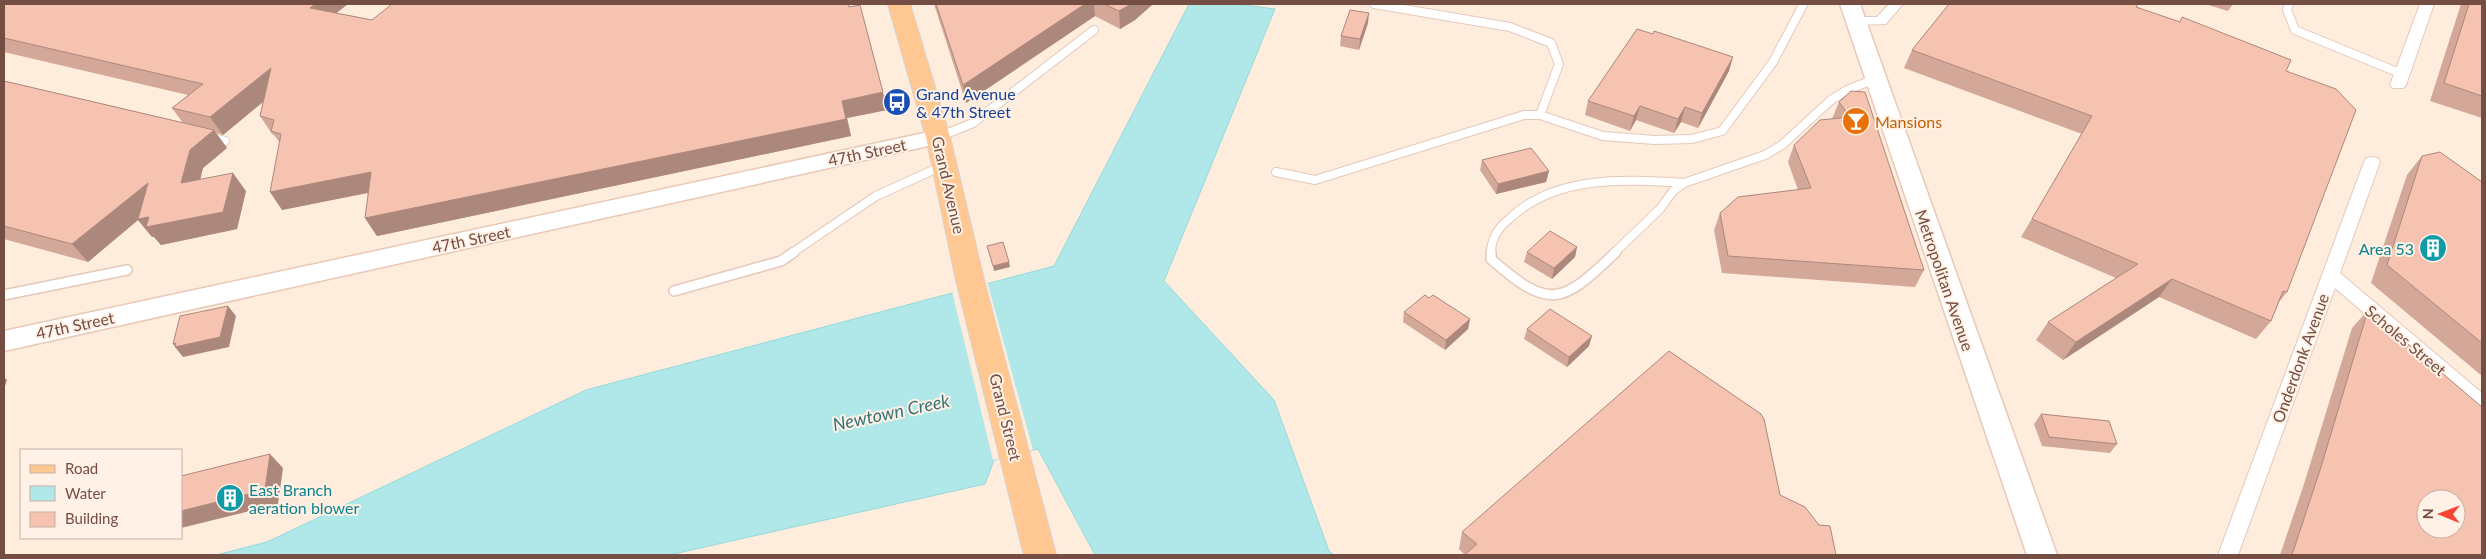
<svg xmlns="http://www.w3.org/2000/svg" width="2486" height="559" font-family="Lato,sans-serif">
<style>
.water{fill:#b0e8e9;stroke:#95dadb}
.pier{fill:#feecdc}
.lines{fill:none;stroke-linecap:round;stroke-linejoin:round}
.service-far1-casing{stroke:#e4c9bb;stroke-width:10}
.service-casing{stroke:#e4c9bb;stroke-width:12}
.minor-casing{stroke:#e4c9bb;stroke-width:2}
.secondary-casing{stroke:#eac8b7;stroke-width:3}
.primary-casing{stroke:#dbd1ce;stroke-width:2}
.service-far1{stroke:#fff;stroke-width:8}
.service{stroke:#fff;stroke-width:9}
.minor{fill:#fff;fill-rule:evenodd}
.secondary{fill:#fff;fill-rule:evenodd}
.primary{fill:#ffc893;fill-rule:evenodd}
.wall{fill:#d4a898}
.shaded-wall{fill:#ac887c}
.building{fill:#f6c3b1;stroke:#ac887c;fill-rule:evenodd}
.labels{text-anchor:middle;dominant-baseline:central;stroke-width:4;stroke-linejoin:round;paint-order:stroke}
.transit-label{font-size:16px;fill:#164399;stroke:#fff1e5;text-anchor:start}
.food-label{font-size:16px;fill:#c56008;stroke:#fff1e5;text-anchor:start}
.street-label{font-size:16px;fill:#754e43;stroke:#fff1e5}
.culture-label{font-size:16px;fill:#0d838f;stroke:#fff1e5;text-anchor:end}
.water-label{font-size:18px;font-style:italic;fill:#347476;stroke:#fff1e5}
</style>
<rect width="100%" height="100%" fill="#feecdc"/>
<path class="water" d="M 1189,4 L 1237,4 L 1275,9 L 1164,281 L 1274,400 L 1329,551 L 1334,555 L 1095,555 L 1038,449 L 994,460 L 985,484 L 669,555 L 216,555 L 267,542 L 586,390 L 1054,266 Z"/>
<path class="pier" d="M 987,281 L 1033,450 L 993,460 L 952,291 Z"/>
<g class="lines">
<g class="service-far1-casing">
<path id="service-far1" d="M 1374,4 L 1510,27 L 1551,43 L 1559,64 L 1540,115
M 2289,4 L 2287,10 L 2295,30 L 2402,74
M 209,137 L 225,141
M 938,137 L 973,123 L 1094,30
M 1276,172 L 1315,180 L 1524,115 L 1540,115 L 1603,136 L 1655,140 L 1692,139 L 1722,131 L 1773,62 L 1803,5
M 1684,183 L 1765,155 L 1782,145 L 1831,100 L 1847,90 L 1875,79
M 792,253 L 876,196 L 942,166
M 1491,253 C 1491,240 1498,228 1508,220 C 1554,175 1624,179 1684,183
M 1614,253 L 1660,209 L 1673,191 L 1684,183"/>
</g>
<g class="service-casing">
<path id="service" d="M 1491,252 L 1491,259 C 1550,311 1562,304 1616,252
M 674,291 L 781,261 L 794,252
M 4,295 L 127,270"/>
</g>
<g class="minor-casing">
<path id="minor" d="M 1889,4 L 1903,4 L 1886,24 L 1856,25 L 1849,21 L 1856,17 L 1877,17 Z
M 2420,4 L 2434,4 L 2406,85 L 2403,88 L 2393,88 L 2390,85 Z
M 2372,157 L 2378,158 L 2380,162 L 2340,273 L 2482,393 L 2482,411 L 2475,409 L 2335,288 L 2238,555 L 2218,555 L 2364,162 L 2366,158 Z"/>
</g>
<g class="secondary-casing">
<path id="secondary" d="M 1840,4 L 1860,4 L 2057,555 L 2027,555 Z
M 938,130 L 946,132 L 949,137 L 946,142 L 4,351 L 4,331 Z"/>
</g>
<g class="primary-casing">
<path id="primary" d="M 888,4 L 910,4 L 950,137 L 984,280 L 1056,555 L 1024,555 L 956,280 L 926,137 Z"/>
</g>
<use href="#service-far1" class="service-far1"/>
<use href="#service" class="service"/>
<use href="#minor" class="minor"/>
<use href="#secondary" class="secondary"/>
<use href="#primary" class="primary"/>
</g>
<path class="wall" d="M 4,4 L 348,4 L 336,13 L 372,20 L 887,110 L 847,118 L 851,136 L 377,236 L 365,218 L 369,192 L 282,210 L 280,143 L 274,135 L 272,134 L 260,116 L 263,102 L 223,135 L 216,133 L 227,148 L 203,168 L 200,179 L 246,191 L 237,229 L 161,245 L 154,237 L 152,237 L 138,220 L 88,262 L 4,239 L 4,81 L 183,123 L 172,108 L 188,95 L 4,52 Z
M 934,4 L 1153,4 L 1135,20 L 1120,29 L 1095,16 L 966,103 Z
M 2205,4 L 2233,4 L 2228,11 Z
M 2461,4 L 2482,4 L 2482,118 L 2430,101 Z
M 2136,7 L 2286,71 L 2287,292 L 2279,302 L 2271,321 L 2256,339 L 2159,297 L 2063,360 L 2036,340 L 2048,322 L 2116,278 L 2021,237 L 2082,134 L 1904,68 L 1912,50 Z
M 1368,23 L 1359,50 L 1340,46 L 1341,36 Z
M 1729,71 L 1698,128 L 1681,122 L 1674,133 L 1636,120 L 1630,131 L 1585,115 L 1588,101 Z
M 1851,91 L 1924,270 L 1915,287 L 1722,273 L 1714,230 L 1720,213 L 1798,190 L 1788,162 L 1794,145 L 1832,119 L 1839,102 Z
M 2422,156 L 2482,182 L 2482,376 L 2371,283 L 2407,175 Z
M 1482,160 L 1549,171 L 1546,182 L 1496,194 L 1480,170 Z
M 1577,247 L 1575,257 L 1552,279 L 1524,262 L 1527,252 Z
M 1429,298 L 1470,319 L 1468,329 L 1445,350 L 1403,322 L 1404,312 Z
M 2368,310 L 2482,555 L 2280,555 L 2304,484 L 2352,328 Z
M 1527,329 L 1589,346 L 1567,367 L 1524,339 Z
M 1761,414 L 1465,555 L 1459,549 L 1462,532 Z
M 2041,414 L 2117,444 L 2110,453 L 2042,446 L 2034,424 Z"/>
<path class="shaded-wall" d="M 315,4 L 348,4 L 321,25 L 310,8 Z
M 1085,4 L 1094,4 L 1095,16 L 966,103 L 963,85 Z
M 1131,4 L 1153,4 L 1135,20 L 1120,29 L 1119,11 Z
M 1369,13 L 1368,23 L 1359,50 L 1360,39 Z
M 1733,57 L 1729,71 L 1698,128 L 1702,113 Z
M 271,68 L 282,86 L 223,135 L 210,117 Z
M 883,92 L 887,110 L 847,118 L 851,136 L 377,236 L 365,218 L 842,101 Z
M 1640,106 L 1636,120 L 1630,131 L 1634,116 Z
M 1685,107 L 1681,122 L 1674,133 L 1678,119 Z
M 214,130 L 227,148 L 203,168 L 195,201 L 181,183 L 190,150 Z
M 1549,171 L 1546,182 L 1496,194 L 1498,184 Z
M 371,172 L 383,190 L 282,210 L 270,192 Z
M 233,173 L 246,191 L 237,229 L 161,245 L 154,237 L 152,237 L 138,220 L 88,262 L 72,244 L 148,183 L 149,217 Z
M 1577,247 L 1575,257 L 1552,279 L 1554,268 Z
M 1009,262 L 1010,267 L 994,271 L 993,266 Z
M 2172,279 L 2159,297 L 2063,360 L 2076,342 Z
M 228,306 L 236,316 L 229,347 L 183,357 L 175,347 L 176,347 L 173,344 Z
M 1470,319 L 1468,329 L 1445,350 L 1446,340 Z
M 1592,336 L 1589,346 L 1567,367 L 1569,357 Z
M 4,377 L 7,380 L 4,389 Z
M 270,454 L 283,468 L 278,504 L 181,528 L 181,511 Z"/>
<path class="building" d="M 4,4 L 315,4 L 310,8 L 372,20 L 392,4 L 848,4 L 849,7 L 860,5 L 883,92 L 842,101 L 846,119 L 365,218 L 371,172 L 270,192 L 281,134 L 271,131 L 274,120 L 260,116 L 271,68 L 210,117 L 172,108 L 203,84 L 4,38 Z
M 936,4 L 1085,4 L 963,85 Z
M 1104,4 L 1131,4 L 1119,11 Z
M 1949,4 L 2138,4 L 2136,7 L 2180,22 L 2182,17 L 2291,60 L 2286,71 L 2336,89 L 2356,110 L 2287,292 L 2283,291 L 2271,321 L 2172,279 L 2076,342 L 2048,322 L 2138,264 L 2032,219 L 2092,116 L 1912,50 Z
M 2469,4 L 2482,4 L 2482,96 L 2444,83 Z
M 1350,10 L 1369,13 L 1360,39 L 1341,36 Z
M 1637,29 L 1653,34 L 1654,31 L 1733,57 L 1702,113 L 1685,107 L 1678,119 L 1640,106 L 1634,116 L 1588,101 Z
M 4,81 L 214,130 L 190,150 L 181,183 L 233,173 L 223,212 L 146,227 L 149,217 L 138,219 L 148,183 L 72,244 L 4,226 Z
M 1851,91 L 1865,92 L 1924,270 L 1728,256 L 1720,213 L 1738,197 L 1811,188 L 1794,145 L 1820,120 L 1850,117 L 1839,102 Z
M 1531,148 L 1549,171 L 1498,184 L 1482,160 Z
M 2440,152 L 2482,182 L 2482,343 L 2387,265 L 2422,156 Z
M 1550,231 L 1577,247 L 1554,268 L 1527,252 Z
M 1003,242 L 1009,262 L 993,266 L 987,246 Z
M 1425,295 L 1429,298 L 1433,295 L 1470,319 L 1446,340 L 1404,312 Z
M 228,306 L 220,337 L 175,347 L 176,343 L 173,344 L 180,316 Z
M 1550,309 L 1592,336 L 1569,357 L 1527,329 Z
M 2368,310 L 2482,407 L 2482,555 L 2292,555 L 2321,467 ZM 2426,499 L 2456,499 L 2456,529 L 2426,529 Z
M 1669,351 L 1761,414 L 1764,419 L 1780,495 L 1805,507 L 1819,525 L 1830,526 L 1836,555 L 1464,555 L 1477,544 L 1462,532 Z
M 2041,414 L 2109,421 L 2117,444 L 2049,437 Z
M 270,454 L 265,490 L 181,511 L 181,476 Z"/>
<defs>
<g id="bus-disc" transform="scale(1.4375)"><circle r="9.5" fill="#1a4fb4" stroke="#fff1e5"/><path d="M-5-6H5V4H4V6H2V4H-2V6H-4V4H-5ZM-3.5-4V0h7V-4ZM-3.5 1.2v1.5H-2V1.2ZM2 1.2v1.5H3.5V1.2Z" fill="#fff"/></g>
<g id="bar-disc" transform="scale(1.4375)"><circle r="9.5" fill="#e8710a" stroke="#fff1e5"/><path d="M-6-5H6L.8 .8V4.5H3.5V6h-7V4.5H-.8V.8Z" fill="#fff"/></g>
<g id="building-disc" transform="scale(1.4375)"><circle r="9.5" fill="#0f9aa8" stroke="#fff1e5"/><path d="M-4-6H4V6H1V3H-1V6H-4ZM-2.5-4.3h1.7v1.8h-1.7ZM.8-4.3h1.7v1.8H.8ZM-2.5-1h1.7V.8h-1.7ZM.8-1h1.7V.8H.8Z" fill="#fff"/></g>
</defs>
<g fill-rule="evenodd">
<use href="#bus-disc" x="897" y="102"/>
<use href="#bar-disc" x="1856" y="121"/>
<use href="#building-disc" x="2433" y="248"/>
<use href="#building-disc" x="230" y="498"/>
</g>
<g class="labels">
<g class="transit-label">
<text x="916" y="93">Grand Avenue<tspan x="916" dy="18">&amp; 47th Street</tspan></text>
</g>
<g class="food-label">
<text x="1875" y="121">Mansions</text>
</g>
<g class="street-label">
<text transform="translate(867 152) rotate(-12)">47th Street</text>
<text transform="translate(949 185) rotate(77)">Grand Avenue</text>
<text transform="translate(471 239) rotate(-12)">47th Street</text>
<text transform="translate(1945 280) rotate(71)">Metropolitan Avenue</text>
<text transform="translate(75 325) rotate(-12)">47th Street</text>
<text transform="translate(2406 340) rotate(40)">Scholes Street</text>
<text transform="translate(2300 358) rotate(-70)">Onderdonk Avenue</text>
<text transform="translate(1006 417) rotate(76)">Grand Street</text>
</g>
<g class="culture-label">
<text x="2414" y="248">Area 53</text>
<text x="249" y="489" text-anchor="start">East Branch<tspan x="249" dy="18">aeration blower</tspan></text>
</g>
<g class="water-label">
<text transform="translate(891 412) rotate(-12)">Newtown Creek</text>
</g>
</g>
<rect width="2486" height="559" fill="none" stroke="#754e43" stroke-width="10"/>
<rect x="20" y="449" width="162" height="90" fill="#fff1e5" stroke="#c8b0a4"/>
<rect x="30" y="465" width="25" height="8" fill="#ffc893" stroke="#c8b0a4"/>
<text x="65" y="474" font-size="15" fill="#754e43">Road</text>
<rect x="30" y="486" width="25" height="15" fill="#b0e8e9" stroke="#c8b0a4"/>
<text x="65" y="499" font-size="15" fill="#754e43">Water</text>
<rect x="30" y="512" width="25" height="15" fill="#f6c3b1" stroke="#c8b0a4"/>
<text x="65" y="524" font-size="15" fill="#754e43">Building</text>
<g transform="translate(2441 514) rotate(271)"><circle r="24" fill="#fff1e5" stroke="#c8b0a4"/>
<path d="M0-4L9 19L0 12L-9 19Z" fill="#f44535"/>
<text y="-8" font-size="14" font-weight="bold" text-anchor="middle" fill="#754e43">N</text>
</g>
</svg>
